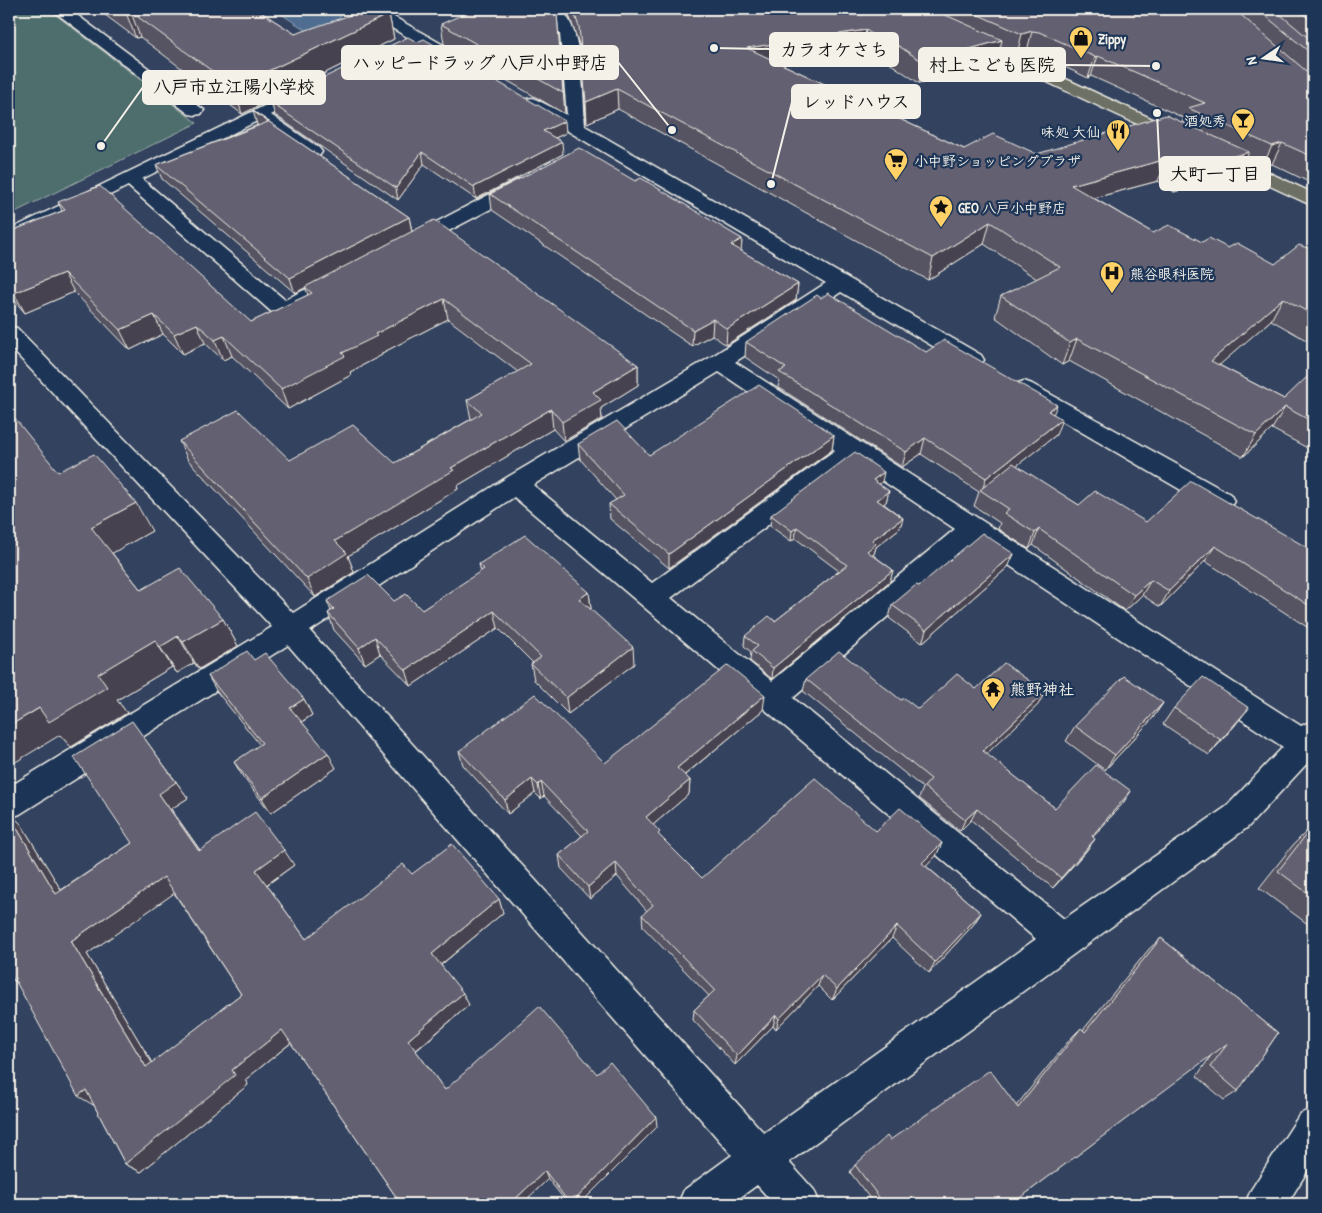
<svg xmlns="http://www.w3.org/2000/svg" width="1322" height="1213" font-family="'Patrick Hand','Klee One',sans-serif">
<style>
.green{fill:#4e6e6d;stroke:#a1b0aa}
.water{fill:#506d90;stroke:#92a2b3}
.lines{fill:none;stroke-linecap:round;stroke-linejoin:round}
.minor-casing{stroke:#f4f1e8;stroke-width:3}
.major-casing{stroke:#f4f1e8;stroke-width:3}
.minor{fill:#1d3557;fill-rule:evenodd}
.major{fill:#6c7065;fill-rule:evenodd}
.wall{fill:#565362;stroke:#f4f1e8;fill-rule:evenodd}
.shaded-wall{fill:#464350;stroke:#f4f1e8}
.building{fill:#646072;stroke:#f4f1e8;fill-rule:evenodd}
.labels{text-anchor:middle;dominant-baseline:central;stroke-width:4.5;stroke-linejoin:round;paint-order:stroke}
.far-poi-label{font-size:14px;font-weight:bold;fill:#f4f1e8;stroke:#1d3557;text-anchor:start}
.poi-label{font-size:16px;font-weight:bold;fill:#f4f1e8;stroke:#1d3557;text-anchor:start}
.leader{fill:none;stroke:#f4f1e8;stroke-width:2}
.callout-dot{fill:#f4f1e8;stroke:#1d3557;stroke-width:2}
.callout{fill:#f4f1e8;stroke:#f4f1e8;stroke-width:2}
.callout-label{font-size:18px;text-anchor:middle;font-weight:bold;fill:#111}
</style>
<rect width="100%" height="100%" fill="#32425f"/>
<filter id="ink" filterUnits="userSpaceOnUse"><feTurbulence type="fractalNoise" baseFrequency=".02" numOctaves="2"/><feDisplacementMap in="SourceGraphic" scale="10" xChannelSelector="R" yChannelSelector="G"/><feConvolveMatrix kernelMatrix="1 2 1 2 8 2 1 2 1" color-interpolation-filters="sRGB"/></filter>
<g filter="url(#ink)">
<path class="green" d="M 9,9 L 48,9 L 197,123 L 9,215 Z"/>
<path class="water" d="M 288,9 L 328,9 L 358,27 L 321,40 L 278,12 Z"/>
<g class="lines">
<g class="minor-casing">
<path id="minor" d="M 53,9 L 69,9 L 204,110 L 201,114 L 195,115 L 189,114 L 55,12 Z
M 361,9 L 380,9 L 461,55 L 463,58 L 461,61 L 449,61 L 364,12 Z
M 545,9 L 561,9 C 583,29 583,95 585,126 L 981,355 L 984,360 L 981,365 L 973,367 L 965,365 L 841,292 L 735,362 L 1301,726 L 1313,720 L 1313,757 L 1248,827 L 789,1162 L 814,1190 L 820,1204 L 774,1204 L 757,1185 L 731,1204 L 678,1204 L 684,1190 L 732,1155 L 288,645 L 20,814 L 9,818 L 9,787 L 272,627 L 9,346 L 9,326 L 17,328 L 293,613 L 506,478 L 711,357 L 826,283 L 527,107 L 524,103 L 527,99 L 533,98 L 567,115 L 560,34 L 555,20 ZM 719,372 L 835,450 L 652,583 L 533,485 ZM 853,461 L 955,529 L 772,681 L 671,598 ZM 514,497 L 1036,939 L 764,1133 L 310,631 ZM 974,542 L 1283,747 L 1226,807 L 1064,919 L 793,698 Z
M 305,86 L 311,87 L 313,91 L 311,95 L 271,115 L 319,148 L 322,152 L 319,156 L 313,157 L 307,156 L 257,121 L 142,179 L 285,300 C 297,294 307,286 320,289 L 324,294 L 320,299 C 307,306 291,319 275,315 L 128,186 L 16,242 L 9,244 L 9,230 Z
M 524,178 L 531,180 L 533,184 L 531,188 L 416,248 L 409,250 L 402,248 L 399,244 L 402,240 L 517,180 Z
M 1024,381 L 1032,384 L 1230,494 L 1234,501 L 1230,508 L 1221,510 L 1212,508 L 1016,394 L 1012,389 L 1016,384 Z
M 1313,1108 L 1313,1162 L 1287,1204 L 1245,1204 L 1251,1190 L 1300,1114 Z"/>
</g>
<g class="major-casing">
<path id="major" d="M 894,9 L 914,9 L 1313,193 L 1313,206 L 897,12 Z"/>
</g>
<use href="#minor" class="minor"/>
<use href="#major" class="major"/>
</g>
<path class="wall" d="M 97,9 L 256,9 L 295,34 L 389,14 L 394,39 L 242,114 L 140,37 L 136,38 Z
M 563,9 L 1313,9 L 1313,184 L 1272,164 L 1262,167 L 1245,160 L 1239,174 L 1174,192 L 1158,181 L 1094,198 L 1153,233 L 1228,248 L 1275,264 L 1313,250 L 1313,344 L 1271,320 L 1219,365 L 1284,399 L 1313,377 L 1313,451 L 1272,429 L 1243,457 L 1069,361 L 1062,365 L 995,317 L 1001,296 L 1037,279 L 984,244 L 928,280 L 618,109 L 587,123 L 580,47 L 570,18 ZM 1000,47 L 1017,54 L 1027,51 L 1033,52 L 1088,78 L 1091,76 L 1184,118 L 1182,122 L 1037,154 L 964,149 L 779,63 L 863,50 L 876,59 L 882,58 L 919,83 L 997,61 Z
M 557,14 L 565,114 L 444,44 L 441,24 Z
M 271,103 L 566,133 L 555,138 L 563,154 L 476,199 L 424,164 L 398,200 L 275,115 Z
M 253,111 L 409,217 L 412,231 L 638,365 L 638,385 L 601,408 L 602,419 L 564,441 L 553,429 L 457,486 L 458,489 L 348,556 L 354,572 L 315,597 L 188,460 L 179,441 L 290,460 L 395,463 L 471,419 L 467,400 L 518,372 L 448,319 L 382,353 L 382,355 L 350,372 L 351,375 L 288,409 L 232,356 L 223,360 L 205,343 L 183,354 L 163,334 L 130,350 L 74,292 L 25,313 L 9,294 L 9,232 L 62,211 L 58,202 L 251,322 L 308,295 L 305,287 L 295,293 L 162,179 L 156,165 L 258,125 L 257,125 Z
M 635,181 L 742,239 L 741,251 L 798,284 L 796,300 L 726,345 L 712,335 L 692,346 L 492,210 L 490,194 Z
M 746,342 L 926,352 L 1053,415 L 1056,435 L 1016,466 L 1079,505 L 1146,522 L 1313,551 L 1313,621 L 1307,627 L 1205,561 L 1160,607 L 1142,595 L 1125,611 L 1033,545 L 1029,549 L 998,529 L 1000,523 L 974,506 L 979,492 L 921,454 L 902,467 L 778,387 L 779,380 L 745,357 Z
M 834,435 L 832,450 L 669,568 L 610,519 L 609,504 L 616,500 L 580,459 L 578,444 L 649,455 Z
M 58,472 L 152,531 L 112,553 L 141,590 L 223,619 L 238,646 L 199,669 L 194,663 L 177,673 L 172,667 L 117,700 L 127,713 L 71,747 L 60,735 Z
M 882,482 L 879,485 L 889,491 L 886,502 L 884,504 L 903,518 L 900,528 L 876,547 L 874,554 L 873,555 L 893,570 L 890,581 L 772,679 L 750,661 L 751,652 L 744,646 L 745,636 L 775,621 L 839,571 L 795,538 L 791,541 L 770,526 L 771,515 Z
M 1014,554 L 1008,567 L 922,643 L 889,618 L 892,605 L 919,586 Z
M 479,564 L 589,592 L 591,609 L 590,609 L 634,664 L 568,714 L 534,680 L 531,664 L 533,663 L 498,628 L 411,686 L 380,654 L 365,664 L 334,630 L 328,613 L 331,611 L 327,601 L 394,601 L 422,610 L 481,572 Z
M 254,660 L 304,699 L 312,715 L 302,722 L 336,768 L 271,813 L 243,777 L 234,762 L 260,745 L 217,692 L 208,676 Z
M 806,679 L 901,700 L 918,709 L 976,689 L 1038,705 L 986,754 L 1055,808 L 1131,791 L 1123,803 L 1093,837 L 1087,850 L 1053,888 L 971,820 L 960,831 L 919,798 L 923,788 L 803,691 Z
M 1163,703 L 1152,719 L 1105,770 L 1066,741 L 1075,726 Z
M 1174,708 L 1236,724 L 1209,755 L 1163,724 Z
M 763,710 L 685,775 L 690,780 L 689,794 L 653,825 L 660,837 L 702,878 L 876,831 L 942,843 L 936,856 L 926,866 L 981,913 L 973,925 L 929,973 L 892,938 L 832,1000 L 818,986 L 776,1029 L 773,1026 L 735,1065 L 693,1020 L 694,1010 L 709,996 L 643,927 L 642,915 L 647,911 L 617,876 L 590,899 L 561,868 L 559,855 L 582,836 L 544,796 L 541,799 L 535,793 L 508,814 L 463,765 L 459,751 L 605,763 Z
M 144,738 L 188,798 L 171,809 L 200,850 L 294,865 L 267,885 L 306,939 L 412,874 L 499,899 L 503,913 L 441,965 L 469,1005 L 416,1051 L 445,1090 L 597,1074 L 657,1127 L 580,1204 L 568,1204 L 548,1179 L 522,1204 L 401,1204 L 291,1043 L 245,1080 L 248,1085 L 141,1172 L 125,1164 L 94,1105 L 17,983 L 14,981 L 21,824 L 61,890 L 132,843 ZM 174,893 L 241,994 L 152,1063 L 87,954 Z
M 1313,823 L 1313,928 L 1259,888 L 1293,845 L 1305,833 Z
M 1161,938 L 1278,1033 L 1238,1091 L 1224,1100 L 1197,1076 L 1212,1054 L 1012,1204 L 874,1204 L 850,1172 L 855,1165 L 890,1140 L 1016,1106 L 1071,1038 L 1081,1028 L 1083,1030 L 1149,949 Z"/>
<path class="shaded-wall" d="M 131,12 L 140,37 L 136,38 L 126,13 Z
M 389,14 L 394,39 L 242,114 L 234,87 Z
M 866,30 L 863,50 L 746,69 L 747,48 Z
M 1032,31 L 1027,51 L 1017,54 L 1022,34 Z
M 885,37 L 882,58 L 876,59 L 879,39 Z
M 1002,40 L 997,61 L 919,83 L 923,62 Z
M 1098,56 L 1091,76 L 1088,78 L 1095,57 Z
M 617,89 L 618,109 L 587,123 L 586,102 Z
M 565,121 L 566,133 L 544,143 L 543,131 Z
M 562,142 L 563,154 L 476,199 L 474,187 Z
M 1282,143 L 1272,164 L 1262,167 L 1272,146 Z
M 422,152 L 424,164 L 398,200 L 396,188 Z
M 1249,152 L 1239,174 L 1174,192 L 1182,170 Z
M 1167,159 L 1158,181 L 1064,206 L 1071,185 Z
M 409,217 L 412,232 L 295,293 L 290,278 Z
M 990,222 L 984,244 L 928,280 L 933,258 Z
M 742,239 L 741,255 L 731,245 Z
M 64,273 L 74,292 L 25,313 L 14,293 Z
M 798,284 L 796,300 L 726,345 L 727,329 Z
M 1283,298 L 1271,320 L 1199,383 L 1211,361 Z
M 444,299 L 448,319 L 382,353 L 382,355 L 350,372 L 351,375 L 288,409 L 281,389 L 375,334 Z
M 154,315 L 163,334 L 130,350 L 120,330 Z
M 713,319 L 712,335 L 692,346 L 693,330 Z
M 197,324 L 205,343 L 183,354 L 174,334 Z
M 224,336 L 232,356 L 223,360 L 215,340 Z
M 1077,339 L 1069,361 L 1062,365 L 1070,343 Z
M 638,365 L 638,385 L 601,408 L 602,419 L 564,441 L 562,422 L 593,392 Z
M 1057,405 L 1051,420 L 1048,411 Z
M 1285,407 L 1272,429 L 1243,457 L 1256,435 Z
M 551,409 L 553,429 L 457,486 L 458,489 L 348,556 L 354,572 L 315,597 L 307,579 L 335,541 L 451,468 Z
M 1062,419 L 1056,435 L 983,492 L 982,491 L 986,478 Z
M 834,435 L 832,450 L 669,568 L 669,554 Z
M 925,438 L 921,454 L 902,467 L 906,452 Z
M 884,472 L 882,482 L 870,491 L 873,480 Z
M 889,491 L 886,502 L 875,511 L 877,500 Z
M 136,503 L 152,531 L 109,555 L 91,527 Z
M 903,518 L 900,528 L 876,547 L 874,554 L 864,562 L 867,551 L 872,540 Z
M 797,527 L 795,538 L 791,541 L 792,531 Z
M 1039,529 L 1033,545 L 1029,549 L 1035,533 Z
M 1215,546 L 1205,561 L 1160,607 L 1169,591 Z
M 1014,554 L 1008,567 L 922,643 L 926,630 Z
M 893,570 L 890,581 L 772,679 L 773,668 Z
M 1151,580 L 1142,595 L 1125,611 L 1134,595 Z
M 589,592 L 591,609 L 580,616 L 579,599 Z
M 494,611 L 498,628 L 411,686 L 406,670 Z
M 223,619 L 238,646 L 199,669 L 183,642 Z
M 178,636 L 194,663 L 177,673 L 160,647 Z
M 375,637 L 380,654 L 365,664 L 359,648 Z
M 155,640 L 172,667 L 117,700 L 127,713 L 71,747 L 60,735 L 9,766 L 9,726 Z
M 633,647 L 634,664 L 568,714 L 566,698 Z
M 1045,692 L 1038,705 L 977,763 L 983,751 Z
M 765,695 L 763,710 L 676,782 L 677,768 Z
M 304,699 L 312,715 L 298,724 L 290,708 Z
M 1163,703 L 1152,719 L 1105,770 L 1115,755 Z
M 1249,708 L 1236,724 L 1209,755 L 1221,740 Z
M 144,738 L 188,798 L 171,809 L 211,866 L 199,851 L 159,794 Z
M 328,753 L 336,768 L 271,813 L 262,798 Z
M 532,779 L 535,793 L 508,814 L 505,800 Z
M 690,780 L 689,794 L 646,831 L 646,817 Z
M 541,782 L 544,796 L 541,799 L 538,785 Z
M 1131,791 L 1123,803 L 1084,847 L 1092,836 Z
M 977,809 L 971,820 L 960,831 L 965,820 Z
M 9,812 L 21,824 L 72,908 L 56,894 L 9,815 Z
M 1095,839 L 1087,850 L 1053,888 L 1061,878 Z
M 942,843 L 936,856 L 917,876 L 922,863 Z
M 284,850 L 294,865 L 266,885 L 256,870 Z
M 616,863 L 617,876 L 590,899 L 588,887 Z
M 164,877 L 176,892 L 87,954 L 161,1078 L 146,1067 L 71,941 Z
M 499,899 L 503,913 L 438,967 L 432,954 Z
M 981,913 L 973,925 L 929,973 L 935,962 Z
M 897,926 L 892,938 L 832,1000 L 837,989 Z
M 822,975 L 818,986 L 776,1029 L 779,1019 Z
M 463,993 L 469,1005 L 415,1051 L 408,1040 Z
M 776,1015 L 773,1026 L 735,1065 L 737,1056 Z
M 282,1030 L 293,1041 L 245,1080 L 248,1085 L 141,1172 L 125,1164 L 232,1070 Z
M 86,1090 L 95,1106 L 78,1096 Z
M 656,1117 L 657,1127 L 580,1204 L 571,1204 Z
M 545,1171 L 548,1179 L 522,1204 L 510,1204 Z"/>
<path class="building" d="M 120,9 L 256,9 L 295,34 L 368,9 L 381,9 L 389,14 L 234,87 L 131,12 L 126,13 Z
M 475,9 L 555,9 L 557,14 L 563,93 L 441,24 Z
M 573,9 L 932,9 L 1002,40 L 923,62 L 885,37 L 879,39 L 866,30 L 747,48 L 964,149 L 993,134 L 1037,154 L 1166,115 L 1249,152 L 1182,170 L 1167,159 L 1071,185 L 1153,233 L 1169,225 L 1202,242 L 1209,238 L 1228,248 L 1237,243 L 1275,264 L 1299,245 L 1313,250 L 1313,315 L 1283,298 L 1211,361 L 1284,399 L 1309,375 L 1313,377 L 1313,422 L 1285,407 L 1256,435 L 1077,339 L 1070,343 L 1001,296 L 1060,267 L 990,222 L 933,258 L 617,89 L 586,102 L 579,27 Z
M 965,9 L 1234,9 L 1313,77 L 1313,157 L 1282,143 L 1272,146 L 1188,108 L 1205,103 L 1098,56 L 1095,57 L 1039,32 L 1032,31 L 1022,34 Z
M 1257,9 L 1274,9 L 1313,42 L 1313,55 Z
M 1297,9 L 1313,9 L 1313,22 Z
M 408,37 L 417,42 L 424,39 L 565,121 L 543,131 L 562,142 L 474,187 L 422,152 L 396,188 L 271,103 Z
M 253,111 L 409,217 L 290,278 L 156,165 L 268,122 Z
M 579,148 L 635,181 L 641,178 L 742,239 L 731,245 L 798,284 L 727,329 L 713,319 L 693,330 L 490,194 Z
M 100,186 L 251,322 L 312,293 L 305,287 L 434,220 L 638,365 L 593,392 L 601,400 L 562,422 L 551,409 L 451,468 L 454,470 L 335,541 L 347,553 L 307,579 L 179,441 L 238,410 L 290,460 L 353,425 L 395,463 L 482,413 L 467,400 L 531,364 L 444,299 L 375,334 L 377,336 L 342,353 L 345,356 L 281,389 L 224,336 L 215,340 L 197,324 L 174,334 L 154,315 L 120,330 L 64,273 L 14,293 L 9,287 L 9,232 L 65,210 L 58,202 Z
M 828,293 L 926,352 L 944,340 L 1057,405 L 1048,411 L 1062,419 L 986,478 L 925,438 L 906,452 L 779,372 L 786,368 L 746,342 L 817,295 L 821,298 Z
M 759,385 L 834,435 L 669,554 L 609,504 L 624,495 L 578,444 L 617,421 L 649,455 Z
M 9,411 L 58,472 L 94,454 L 136,503 L 91,527 L 141,590 L 180,568 L 223,619 L 183,642 L 178,636 L 160,647 L 155,640 L 98,674 L 107,687 L 49,722 L 39,708 L 9,726 Z
M 855,452 L 884,472 L 873,480 L 889,491 L 877,500 L 903,518 L 872,540 L 876,544 L 867,551 L 893,570 L 773,668 L 752,651 L 758,646 L 745,636 L 769,616 L 775,621 L 847,565 L 797,527 L 792,531 L 771,515 Z
M 1013,463 L 1079,505 L 1095,491 L 1146,522 L 1191,481 L 1313,551 L 1313,608 L 1215,546 L 1169,591 L 1151,580 L 1134,595 L 1039,529 L 1035,533 L 1004,513 L 1009,509 L 980,490 Z
M 982,533 L 1014,554 L 926,630 L 892,605 L 916,585 L 919,586 Z
M 525,535 L 589,592 L 579,599 L 633,647 L 566,698 L 531,664 L 541,657 L 494,611 L 406,670 L 375,637 L 359,648 L 328,613 L 334,609 L 327,601 L 368,575 L 394,601 L 406,594 L 422,610 L 484,569 L 479,564 Z
M 247,651 L 254,660 L 265,653 L 304,699 L 290,708 L 328,753 L 262,798 L 234,762 L 262,743 L 208,676 Z
M 839,651 L 901,700 L 904,698 L 918,709 L 957,674 L 976,689 L 1004,663 L 1045,692 L 983,751 L 1055,808 L 1096,765 L 1131,791 L 1092,836 L 1095,839 L 1061,878 L 977,809 L 965,820 L 924,787 L 931,779 L 806,679 Z
M 728,665 L 765,695 L 677,768 L 690,780 L 646,817 L 660,832 L 658,834 L 702,878 L 815,778 L 876,831 L 900,808 L 942,843 L 922,863 L 981,913 L 935,962 L 897,926 L 837,989 L 822,975 L 779,1019 L 776,1015 L 737,1056 L 694,1010 L 715,990 L 642,915 L 653,905 L 616,863 L 588,887 L 559,855 L 588,831 L 541,782 L 538,785 L 532,779 L 505,800 L 459,751 L 535,694 L 605,763 Z
M 1124,676 L 1163,703 L 1115,755 L 1075,726 Z
M 1203,677 L 1249,708 L 1221,740 L 1174,708 Z
M 132,721 L 176,782 L 159,794 L 199,851 L 255,812 L 284,850 L 256,870 L 306,939 L 403,864 L 412,874 L 452,844 L 499,899 L 432,954 L 463,993 L 408,1040 L 445,1090 L 539,1006 L 597,1074 L 610,1062 L 656,1117 L 571,1204 L 570,1204 L 545,1171 L 510,1204 L 401,1204 L 282,1030 L 232,1070 L 235,1075 L 125,1164 L 86,1090 L 78,1096 L 15,980 L 14,981 L 9,971 L 9,815 L 56,894 L 132,843 L 74,757 ZM 164,877 L 241,994 L 146,1067 L 71,941 Z
M 1312,827 L 1313,828 L 1313,897 L 1278,871 Z
M 1161,938 L 1278,1033 L 1238,1091 L 1210,1067 L 1228,1043 L 1012,1204 L 884,1204 L 855,1165 L 887,1136 L 890,1140 L 990,1070 L 1018,1108 L 1081,1028 L 1085,1032 Z"/>
</g>
<defs>
<g id="shop-pin" transform="scale(1.25)"><path d="M0 17L-7.5 6A9.5 9.5 0 1 1 7.5 6Z" fill="#ffd166" stroke="#1d3557"/><path d="M-5-2.5h2.3a2.7 3.5 0 0 1 5.4 0H5L5.5 6h-11ZM-1.5-2.5h3a1.5 2.3 0 0 0-3 0Z" fill="#111"/></g>
<g id="bar-pin" transform="scale(1.25)"><path d="M0 17L-7.5 6A9.5 9.5 0 1 1 7.5 6Z" fill="#ffd166" stroke="#1d3557"/><path d="M-6-5H6L.8 .8V4.5H3.5V6h-7V4.5H-.8V.8Z" fill="#111"/></g>
<g id="restaurant-pin" transform="scale(1.25)"><path d="M0 17L-7.5 6A9.5 9.5 0 1 1 7.5 6Z" fill="#ffd166" stroke="#1d3557"/><path d="M-5-6h1v4h1v-4h1v4h1v-4h1v5L-1.5 .5V6h-2V.5L-5-1ZM5-6V6H3V1.5H1.5Q1.5-4 5-6Z" fill="#111"/></g>
<g id="supermarket-pin" transform="scale(1.25)"><path d="M0 17L-7.5 6A9.5 9.5 0 1 1 7.5 6Z" fill="#ffd166" stroke="#1d3557"/><path d="M-6-5.5h2.5l.6 2H6L4.5 2H-2.5L-4.4-4H-6ZM-1.5 3.2a1.3 1.3 0 1 0 .1 0ZM3 3.2a1.3 1.3 0 1 0 .1 0Z" fill="#111"/></g>
<g id="sight-pin" transform="scale(1.25)"><path d="M0 17L-7.5 6A9.5 9.5 0 1 1 7.5 6Z" fill="#ffd166" stroke="#1d3557"/><path d="M0-6L1.8-2.2L6-1.7L2.9 1.2L3.7 5.4L0 3.3L-3.7 5.4L-2.9 1.2L-6-1.7L-1.8-2.2Z" fill="#111"/></g>
<g id="hospital-pin" transform="scale(1.25)"><path d="M0 17L-7.5 6A9.5 9.5 0 1 1 7.5 6Z" fill="#ffd166" stroke="#1d3557"/><path d="M-5-5h3v3.5h4V-5h3V5h-3V1.5h-4V5h-3Z" fill="#111"/></g>
<g id="temple-pin" transform="scale(1.25)"><path d="M0 17L-7.5 6A9.5 9.5 0 1 1 7.5 6Z" fill="#ffd166" stroke="#1d3557"/><path d="M0-6L5-2H3V0L6.5 2.5H4V6H1.5V3h-3V6H-4V2.5H-6.5L-3 0V-2H-5Z" fill="#111"/></g>
</defs>
<g fill-rule="evenodd">
<use href="#shop-pin" x="1081" y="38"/>
<use href="#bar-pin" x="1243" y="120"/>
<use href="#restaurant-pin" x="1118" y="131"/>
<use href="#supermarket-pin" x="896" y="160"/>
<use href="#sight-pin" x="941" y="207"/>
<use href="#hospital-pin" x="1112" y="273"/>
<use href="#temple-pin" x="993" y="689"/>
</g>
<g class="labels">
<g class="far-poi-label">
<text x="1098" y="38">Zippy</text>
<text x="1226" y="120" text-anchor="end">酒処秀</text>
<text x="1100" y="131" text-anchor="end">味処 大仙</text>
<text x="914" y="160">小中野ショッピングプラザ</text>
<text x="958" y="207">GEO 八戸小中野店</text>
<text x="1130" y="273">熊谷眼科医院</text>
</g>
<g class="poi-label">
<text x="1010" y="689">熊野神社</text>
</g>
</g>
<path class="leader" d="M714 48L770 49M672 130L618 62M1156 66L1065 65M101 146L143 87M771 184L792 102M1157 113L1160 174"/>
<g class="callout-dot">
<circle cx="714" cy="48" r="5"/>
<circle cx="672" cy="130" r="5"/>
<circle cx="1156" cy="66" r="5"/>
<circle cx="101" cy="146" r="5"/>
<circle cx="771" cy="184" r="5"/>
<circle cx="1157" cy="113" r="5"/>
</g>
<g class="callout">
<rect x="770" y="33" width="128" height="33" rx="5"/>
<rect x="342" y="46" width="276" height="33" rx="5"/>
<rect x="919" y="48" width="146" height="33" rx="5"/>
<rect x="143" y="71" width="182" height="33" rx="5"/>
<rect x="792" y="85" width="128" height="33" rx="5"/>
<rect x="1160" y="157" width="110" height="33" rx="5"/>
</g>
<g class="callout-label">
<text x="834" y="56">カラオケさち</text>
<text x="480" y="69">ハッピードラッグ 八戸小中野店</text>
<text x="992" y="71">村上こども医院</text>
<text x="234" y="93">八戸市立江陽小学校</text>
<text x="856" y="108">レッドハウス</text>
<text x="1215" y="180">大町一丁目</text>
</g>
<rect width="1322" height="1213" fill="none" stroke="#1d3557" stroke-width="30"/>
<rect x="15" y="15" width="1292" height="1183" fill="none" stroke="#f4f1e8" stroke-width="2" filter="url(#ink)"/>
<g transform="translate(1264 58) rotate(257)" stroke="#1d3557" stroke-width="4" paint-order="stroke">
<path d="M0-4L9 19L0 12L-9 19Z" fill="#f4f1e8"/>
<text y="-8" font-size="14" font-weight="bold" text-anchor="middle" fill="#f4f1e8">N</text>
</g>
</svg>
